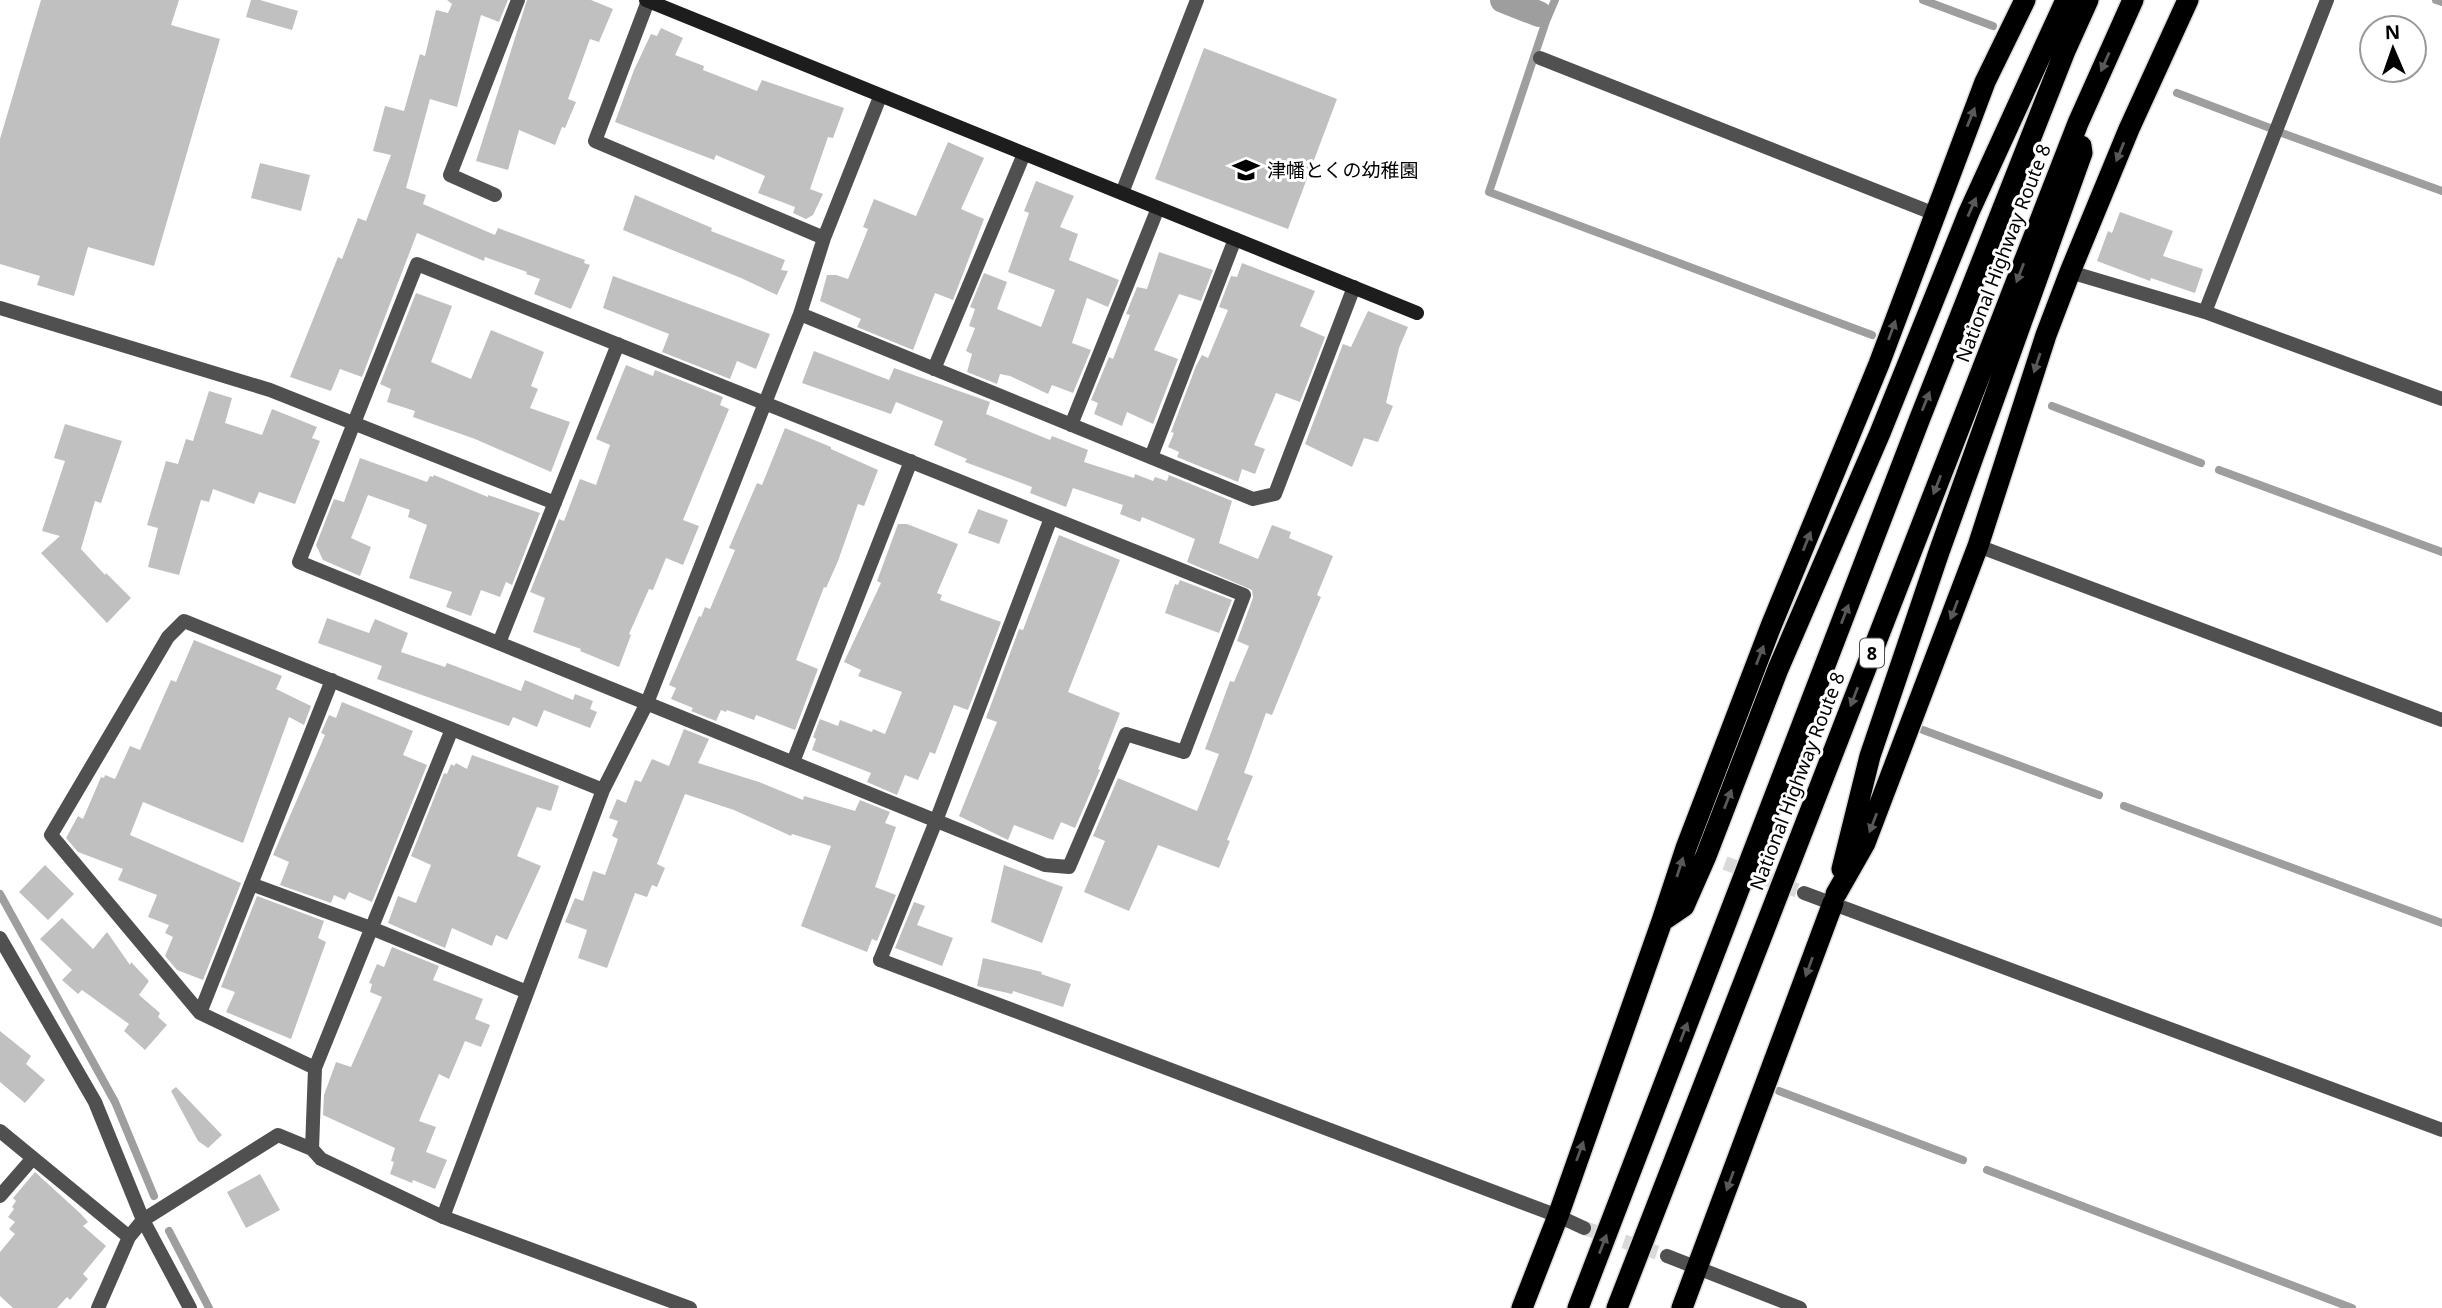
<svg xmlns="http://www.w3.org/2000/svg" width="2442" height="1308" font-family="'Noto Sans','Noto Sans JP',sans-serif">
<style>
.lines{fill:none;stroke-linecap:round;stroke-linejoin:round}
.stream{stroke:#9e9e9e;stroke-width:8}
.canal{stroke:#9e9e9e;stroke-width:26}
.building{fill:#c0c0c0}
.street-tunnel{stroke:#d9d9d9;stroke-width:14;stroke-dasharray:14 7;stroke-linecap:butt}
.highway-casing{stroke:#dbdbdb;stroke-width:24}
.lane{stroke:#505050;stroke-width:14}
.street{stroke:#505050;stroke-width:14}
.secondary{stroke:#1d1d1d;stroke-width:14}
.highway{stroke:#000;stroke-width:21}
.oneway{fill:#595959}
.labels{text-anchor:middle;dominant-baseline:central;stroke-width:6;stroke-linejoin:round;paint-order:stroke}
.shield{fill:#fff;stroke:#4c4c4c;stroke-width:2}
.shield-label{font-size:18px;font-weight:bold;fill:#000}
.poi-label{font-size:19px;fill:#000;stroke:#fff;text-anchor:start}
.street-label{font-size:19px;fill:#000;stroke:#fff}
</style>
<rect width="100%" height="100%" fill="#fff"/>
<g class="lines">
<path class="stream" d="M 1923,0 L 1993,26
M 2436,0 L 2442,2
M 1539,14 L 1546,21 L 1489,192 L 1872,335
M 1546,21 L 1555,0
M 2177,93 L 2270,128
M 2282,133 L 2442,191
M 2052,406 L 2201,463
M 2219,470 L 2442,552
M 1923,730 L 2099,795
M 2124,806 L 2442,923
M 0,894 L 115,1102 L 154,1196
M 1779,1091 L 1963,1160
M 1987,1170 L 2352,1308
M 169,1231 L 209,1308"/>
<path class="canal" d="M 1503,0 L 1539,14"/>
</g>
<path class="building" d="M 41,0 L 179,0 L 171,25 L 220,39 L 154,266 L 88,247 L 74,296 L 37,285 L 40,276 L 0,264 L 0,139 Z
M 251,0 L 260,0 L 298,11 L 292,30 L 246,17 Z
M 447,0 L 508,0 L 499,22 L 481,15 L 457,107 L 430,99 L 406,188 L 426,195 L 423,204 L 495,235 L 498,228 L 585,260 L 584,263 L 590,265 L 571,309 L 534,294 L 540,279 L 526,274 L 527,272 L 485,257 L 484,261 L 417,233 L 362,377 L 340,369 L 331,391 L 290,377 L 338,257 L 342,259 L 358,218 L 366,221 L 391,155 L 373,151 L 385,106 L 404,111 L 420,54 L 425,56 L 436,10 L 448,13 L 452,4 Z
M 527,0 L 591,0 L 613,9 L 599,42 L 590,39 L 568,99 L 576,102 L 565,128 L 562,127 L 555,145 L 519,130 L 508,170 L 476,161 Z
M 661,28 L 683,38 L 675,55 L 704,66 L 703,70 L 757,91 L 762,80 L 844,108 L 833,138 L 828,137 L 810,189 L 823,194 L 813,215 L 806,219 L 793,213 L 795,207 L 758,193 L 765,176 L 716,155 L 714,160 L 615,122 L 634,70 L 651,34 L 657,36 Z
M 1204,48 L 1337,99 L 1288,229 L 1155,179 Z
M 948,142 L 984,158 L 961,209 L 984,219 L 953,300 L 935,293 L 913,350 L 857,327 L 861,319 L 820,301 L 827,275 L 836,275 L 848,279 L 868,229 L 863,227 L 874,199 L 916,216 Z
M 260,163 L 310,175 L 301,211 L 251,198 Z
M 1036,181 L 1074,196 L 1060,227 L 1078,234 L 1069,260 L 1119,280 L 1108,307 L 1087,298 L 1072,343 L 1091,350 L 1073,393 L 1052,385 L 1048,394 L 1010,376 L 1000,374 L 997,384 L 967,372 L 972,354 L 966,351 L 975,328 L 969,326 L 975,309 L 970,307 L 984,273 L 1007,282 L 997,309 L 1041,327 L 1055,290 L 1008,272 L 1029,213 L 1024,211 Z
M 635,195 L 712,228 L 711,231 L 785,260 L 781,270 L 788,271 L 777,295 L 741,278 L 623,230 Z
M 2120,212 L 2173,231 L 2163,256 L 2203,269 L 2195,293 L 2151,278 L 2150,281 L 2097,261 L 2108,231 L 2112,233 Z
M 1159,252 L 1213,270 L 1201,301 L 1179,294 L 1154,350 L 1178,359 L 1153,424 L 1127,412 L 1122,426 L 1094,414 L 1098,403 L 1091,400 L 1109,357 L 1113,359 L 1130,315 L 1126,314 L 1137,287 L 1147,289 Z
M 1242,263 L 1315,291 L 1300,326 L 1325,337 L 1300,402 L 1276,393 L 1254,445 L 1265,449 L 1255,474 L 1242,469 L 1238,482 L 1177,457 L 1179,452 L 1168,447 L 1174,433 L 1171,432 L 1196,366 L 1202,355 L 1208,358 L 1228,310 L 1219,307 L 1231,276 L 1237,277 Z
M 613,276 L 770,334 L 756,369 L 737,361 L 730,379 L 662,352 L 669,334 L 603,308 Z
M 416,293 L 452,306 L 431,362 L 471,379 L 491,330 L 544,352 L 531,386 L 538,389 L 530,408 L 570,422 L 551,472 L 475,439 L 413,417 L 415,411 L 387,402 L 391,389 L 380,384 Z
M 1368,311 L 1408,327 L 1399,348 L 1386,403 L 1393,406 L 1378,442 L 1364,438 L 1352,467 L 1305,444 L 1343,344 L 1351,347 Z
M 814,351 L 889,380 L 894,368 L 990,402 L 986,414 L 1050,440 L 1052,436 L 1088,450 L 1084,462 L 1134,478 L 1135,474 L 1153,481 L 1155,477 L 1167,481 L 1169,475 L 1232,501 L 1219,543 L 1258,559 L 1272,525 L 1291,532 L 1289,538 L 1333,556 L 1317,595 L 1321,597 L 1309,625 L 1272,715 L 1266,713 L 1244,773 L 1253,776 L 1227,840 L 1230,841 L 1219,868 L 1158,845 L 1129,911 L 1084,892 L 1105,841 L 1093,836 L 1118,778 L 1197,811 L 1219,754 L 1205,749 L 1230,681 L 1234,682 L 1249,646 L 1237,641 L 1253,598 L 1252,590 L 1187,562 L 1195,539 L 1142,517 L 1140,522 L 1120,514 L 1123,505 L 1073,488 L 1066,507 L 1030,493 L 1032,487 L 965,462 L 967,459 L 934,445 L 943,421 L 896,402 L 891,414 L 802,383 Z
M 626,365 L 653,376 L 655,370 L 723,397 L 720,405 L 729,409 L 683,520 L 699,526 L 683,565 L 666,558 L 653,590 L 649,589 L 629,634 L 631,635 L 619,667 L 580,651 L 581,649 L 533,632 L 545,598 L 530,592 L 559,519 L 564,521 L 580,479 L 596,485 L 610,445 L 596,439 Z
M 209,391 L 232,398 L 225,423 L 262,435 L 272,409 L 317,427 L 312,438 L 320,441 L 295,504 L 259,492 L 254,504 L 213,489 L 209,502 L 201,500 L 179,575 L 148,567 L 158,528 L 147,525 L 166,461 L 178,464 L 186,439 L 193,441 Z
M 65,424 L 122,441 L 101,503 L 95,501 L 81,549 L 105,575 L 106,573 L 131,598 L 107,623 L 41,553 L 60,536 L 42,531 L 65,461 L 54,458 Z
M 785,428 L 831,447 L 831,449 L 878,470 L 864,506 L 858,504 L 838,561 L 826,588 L 824,587 L 796,660 L 818,669 L 795,730 L 756,715 L 754,720 L 727,710 L 726,712 L 721,710 L 716,721 L 691,711 L 693,708 L 671,699 L 676,688 L 669,685 L 699,616 L 701,617 L 705,607 L 710,609 L 735,550 L 729,548 L 757,483 L 762,485 Z
M 360,458 L 427,482 L 430,476 L 433,477 L 434,475 L 488,497 L 488,495 L 540,513 L 512,585 L 506,582 L 500,597 L 481,590 L 471,616 L 446,607 L 452,592 L 409,578 L 427,525 L 408,517 L 410,510 L 368,495 L 351,538 L 371,547 L 360,576 L 323,560 L 316,545 L 334,499 L 344,502 Z
M 978,509 L 1008,520 L 999,544 L 968,533 Z
M 898,524 L 907,524 L 958,544 L 937,593 L 942,595 L 940,600 L 1001,622 L 968,710 L 954,705 L 935,754 L 930,752 L 918,780 L 905,775 L 897,795 L 867,782 L 871,773 L 812,750 L 816,739 L 813,737 L 820,719 L 838,726 L 840,720 L 872,732 L 873,729 L 885,734 L 902,692 L 858,676 L 861,670 L 844,662 L 881,583 L 877,581 Z
M 1059,535 L 1120,560 L 1068,692 L 1120,713 L 1098,769 L 1100,770 L 1075,828 L 1061,822 L 1053,840 L 1014,825 L 1008,840 L 959,816 L 997,722 L 986,718 L 1019,629 L 1023,630 Z
M 1180,580 L 1232,600 L 1219,633 L 1165,613 L 1175,584 L 1178,585 Z
M 327,618 L 369,633 L 375,619 L 408,633 L 401,652 L 445,667 L 447,663 L 521,691 L 525,680 L 573,700 L 575,694 L 593,701 L 590,709 L 597,712 L 590,728 L 544,710 L 537,727 L 513,717 L 509,726 L 377,679 L 382,666 L 318,643 Z
M 194,640 L 282,676 L 276,689 L 311,706 L 304,725 L 289,717 L 243,843 L 143,802 L 130,835 L 241,883 L 203,980 L 177,970 L 165,956 L 173,937 L 165,933 L 169,925 L 148,917 L 157,895 L 118,880 L 123,869 L 78,852 L 66,838 L 78,816 L 83,819 L 101,777 L 104,778 L 105,775 L 115,779 L 130,746 L 140,750 L 171,680 L 176,682 Z
M 342,702 L 413,731 L 403,755 L 427,765 L 372,902 L 349,892 L 345,900 L 334,895 L 331,903 L 280,885 L 289,862 L 273,855 L 325,735 L 321,733 L 329,715 L 336,718 Z
M 684,729 L 709,739 L 698,763 L 759,782 L 803,800 L 804,796 L 855,811 L 860,800 L 890,812 L 885,823 L 896,827 L 875,887 L 896,895 L 877,941 L 872,939 L 867,952 L 801,926 L 831,846 L 792,834 L 791,836 L 734,810 L 685,794 L 657,864 L 665,868 L 657,887 L 652,885 L 647,897 L 635,893 L 607,968 L 578,958 L 587,930 L 565,922 L 575,898 L 583,901 L 593,871 L 605,875 L 618,839 L 612,836 L 618,821 L 609,818 L 617,799 L 626,803 L 635,780 L 641,782 L 652,759 L 669,766 Z
M 472,755 L 559,786 L 551,811 L 537,807 L 517,856 L 541,866 L 507,940 L 496,935 L 492,946 L 452,928 L 445,948 L 388,923 L 398,896 L 416,903 L 431,865 L 411,856 L 444,773 L 447,774 L 451,764 L 454,766 L 456,763 L 467,769 Z
M 45,865 L 74,894 L 48,920 L 19,892 Z
M 1004,865 L 1063,887 L 1042,943 L 991,922 Z
M 257,896 L 324,921 L 318,938 L 326,942 L 291,1039 L 226,1012 L 235,992 L 221,987 Z
M 914,902 L 925,906 L 917,925 L 953,938 L 942,966 L 895,948 Z
M 62,918 L 93,949 L 107,932 L 130,965 L 131,962 L 149,981 L 139,995 L 160,1013 L 158,1017 L 167,1025 L 145,1050 L 124,1031 L 129,1024 L 82,990 L 78,994 L 62,980 L 72,970 L 40,939 Z
M 392,947 L 439,966 L 433,980 L 483,999 L 475,1019 L 490,1025 L 481,1047 L 465,1041 L 449,1079 L 439,1074 L 419,1121 L 436,1127 L 426,1152 L 447,1160 L 435,1189 L 413,1180 L 412,1183 L 390,1174 L 394,1162 L 391,1161 L 395,1148 L 323,1115 L 324,1095 L 336,1062 L 351,1067 L 382,997 L 370,992 L 372,984 L 369,983 L 377,964 L 384,967 Z
M 983,958 L 1042,972 L 1041,974 L 1071,984 L 1063,1007 L 1013,991 L 1012,994 L 977,986 Z
M 0,1031 L 31,1056 L 26,1064 L 45,1080 L 25,1103 L 0,1082 Z
M 176,1087 L 222,1135 L 208,1148 L 198,1141 L 171,1091 Z
M 35,1172 L 81,1214 L 88,1222 L 83,1226 L 106,1246 L 83,1274 L 88,1279 L 70,1300 L 67,1297 L 57,1308 L 13,1308 L 0,1296 L 0,1252 L 15,1234 L 9,1229 L 15,1222 L 8,1217 L 14,1209 L 12,1207 L 16,1201 L 13,1198 Z
M 260,1174 L 280,1210 L 246,1228 L 227,1192 Z"/>
<g class="lines">
<path class="street-tunnel" d="M 1725,863 L 1804,893
M 1584,1228 L 1667,1256"/>
<g class="highway-casing">
<path id="highway" d="M 1842,869 L 1870,756 L 1939,552 L 2082,153 L 2081,146
M 1836,894 L 1865,843 L 1978,546 L 2046,335 L 2070,272 L 2129,129 L 2188,0
M 1662,921 L 1684,906 L 1706,856 L 1778,669 L 1880,433 L 1969,212 L 2066,0
M 1522,1308 L 1558,1216 L 1662,921 L 1686,848 L 1771,626 L 1879,364 L 1985,82 L 2025,0
M 1578,1308 L 1920,418 L 2065,51 L 2088,0
M 1617,1308 L 2078,123 L 2133,0
M 1682,1308 L 1833,903"/>
</g>
<path class="lane" d="M 2070,272 L 2205,312 L 2442,399
M 2205,312 L 2327,0
M 1978,546 L 2442,720
M 880,960 L 1558,1216
M 443,1217 L 690,1308"/>
<path class="street" d="M 648,1 L 595,141 L 824,238
M 1540,58 L 1935,214
M 1122,193 L 1197,0
M 495,195 L 450,175 L 518,0
M 417,264 L 1244,595 L 1184,752 L 1126,734 L 1069,867 L 1045,865 L 299,562 Z
M 0,308 L 270,390 L 555,503
M 800,314 L 1253,499 L 1275,494 L 1354,287
M 934,369 L 1024,154
M 1071,425 L 1158,208
M 1151,457 L 1235,239
M 499,643 L 618,344
M 793,762 L 911,461
M 251,884 L 371,928 L 527,992
M 1804,893 L 2442,1130
M 0,938 L 95,1102 L 143,1220 L 190,1308
M 880,960 L 936,821 L 1051,518
M 200,1013 L 332,680
M 315,1068 L 200,1013 L 51,835 L 168,637 L 184,621 L 603,790
M 0,1131 L 129,1237
M 312,1149 L 315,1068 L 452,729
M 0,1196 L 33,1158
M 1558,1216 L 1584,1228
M 1667,1256 L 1800,1308
M 98,1308 L 129,1237 L 143,1220 L 278,1135 L 312,1149 L 321,1159 L 443,1217 L 603,790 L 647,703 L 800,314 L 824,238 L 880,97"/>
<path class="secondary" d="M 646,0 L 1417,313"/>
<use href="#highway" class="highway"/>
</g>
<defs><path id="oneway-solid" d="M-6-.8H1V-3.2L6.5 0L1 3.2V.8H-6Z" transform="scale(1.75)"/></defs>
<g class="oneway">
<use href="#oneway-solid" transform="translate(2105 62) rotate(114)"/>
<use href="#oneway-solid" transform="translate(1971 117) rotate(-68)"/>
<use href="#oneway-solid" transform="translate(2120 152) rotate(112)"/>
<use href="#oneway-solid" transform="translate(1972 207) rotate(-66)"/>
<use href="#oneway-solid" transform="translate(2020 273) rotate(111)"/>
<use href="#oneway-solid" transform="translate(1892 330) rotate(-70)"/>
<use href="#oneway-solid" transform="translate(2037 363) rotate(108)"/>
<use href="#oneway-solid" transform="translate(1926 401) rotate(-68)"/>
<use href="#oneway-solid" transform="translate(1937 485) rotate(111)"/>
<use href="#oneway-solid" transform="translate(1807 541) rotate(-68)"/>
<use href="#oneway-solid" transform="translate(1954 610) rotate(111)"/>
<use href="#oneway-solid" transform="translate(1845 614) rotate(-69)"/>
<use href="#oneway-solid" transform="translate(1760 655) rotate(-69)"/>
<use href="#oneway-solid" transform="translate(1854 697) rotate(111)"/>
<use href="#oneway-solid" transform="translate(1728 799) rotate(-69)"/>
<use href="#oneway-solid" transform="translate(1873 823) rotate(111)"/>
<use href="#oneway-solid" transform="translate(1680 867) rotate(-72)"/>
<use href="#oneway-solid" transform="translate(1809 967) rotate(110)"/>
<use href="#oneway-solid" transform="translate(1684 1032) rotate(-69)"/>
<use href="#oneway-solid" transform="translate(1580 1151) rotate(-70)"/>
<use href="#oneway-solid" transform="translate(1730 1181) rotate(110)"/>
<use href="#oneway-solid" transform="translate(1603 1244) rotate(-69)"/>
</g>
<defs>
<g id="school-bare" transform="scale(2.1)"><path d="M0-5L7-2L0 1L-7-2ZM-4 1L0 2.5L4 1V4Q0 6-4 4Z" fill="#000" stroke="#fff" stroke-width="2.5" paint-order="stroke"/></g>
</defs>
<g fill-rule="evenodd">
<use href="#school-bare" x="1246" y="170"/>
</g>
<g class="labels">
<rect class="shield" x="1860" y="638.5" width="24" height="29" rx="5"/>
<g class="shield-label">
<text x="1872" y="653">8</text>
</g>
<g class="poi-label">
<text x="1267" y="170">津幡とくの幼稚園</text>
</g>
<g class="street-label">
<text transform="translate(2003 253) rotate(-69)">National Highway Route 8</text>
<text transform="translate(1797 781) rotate(-69)">National Highway Route 8</text>
</g>
</g>
<g transform="translate(2393 49) rotate(358)"><circle r="33" fill="#ffffff" stroke="#999999" stroke-width="2"/>
<path d="M0-5L12 26L0 18L-12 26Z" fill="#000000"/>
<text y="-10" font-size="19" font-weight="bold" text-anchor="middle" fill="#000000">N</text>
</g>
</svg>
